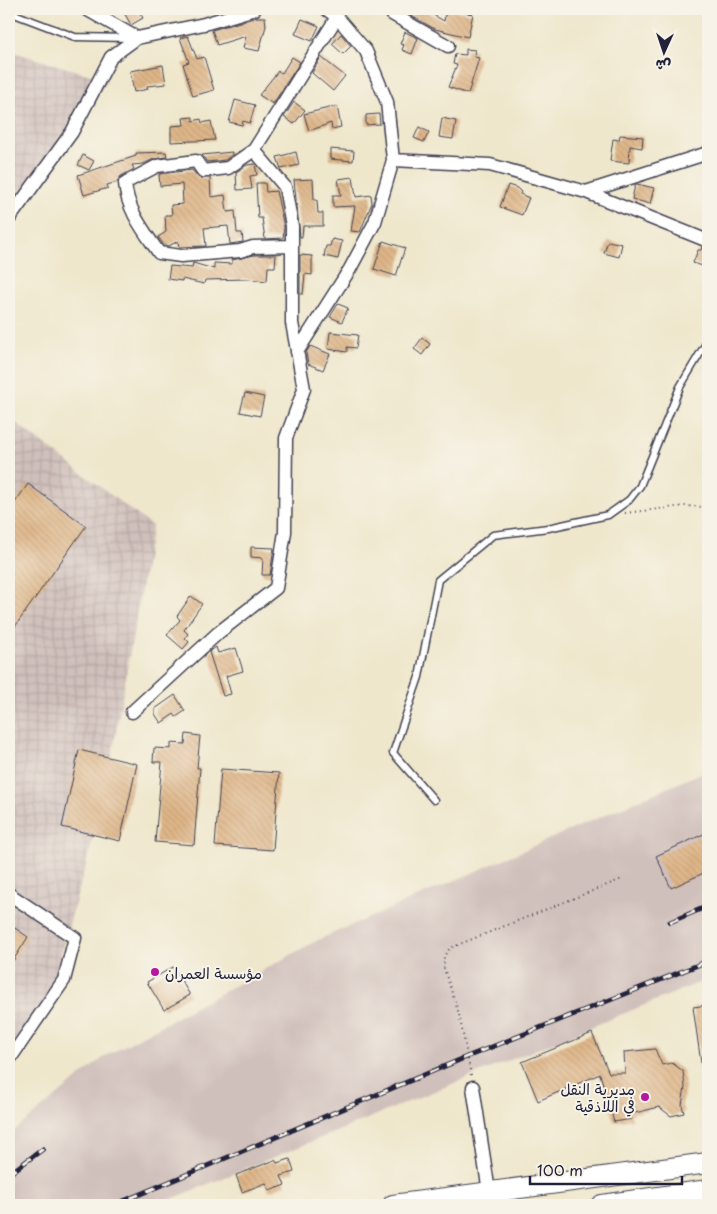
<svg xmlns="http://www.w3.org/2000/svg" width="717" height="1214" font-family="'Playpen Sans','Playpen Sans Arabic',sans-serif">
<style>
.industrial{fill:url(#industrial-grid)}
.railway{fill:#d0c0bb}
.building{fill:url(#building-back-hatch)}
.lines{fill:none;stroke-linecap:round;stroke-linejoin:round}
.lane-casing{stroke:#414051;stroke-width:9}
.street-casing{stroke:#414051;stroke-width:15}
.primary-casing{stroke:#414051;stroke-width:22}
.path{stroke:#414051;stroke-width:2;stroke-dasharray:1 4;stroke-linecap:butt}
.lane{stroke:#fff;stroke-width:6}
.street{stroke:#fff;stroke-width:12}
.primary{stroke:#fff;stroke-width:20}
.rail-casing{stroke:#22223b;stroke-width:5}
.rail{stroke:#f7f3e8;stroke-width:3;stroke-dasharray:9;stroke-linecap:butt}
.poi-dot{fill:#b5179e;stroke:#f7f3e8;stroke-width:2}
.labels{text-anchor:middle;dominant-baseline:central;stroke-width:4;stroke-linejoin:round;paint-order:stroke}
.poi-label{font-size:15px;fill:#22223b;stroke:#f7f3e8;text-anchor:start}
</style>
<defs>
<pattern id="industrial-grid" width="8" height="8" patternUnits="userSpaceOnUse" patternTransform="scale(1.25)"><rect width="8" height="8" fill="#d0c0bb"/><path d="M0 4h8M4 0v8" fill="none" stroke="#b2a5a2"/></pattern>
<pattern id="building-back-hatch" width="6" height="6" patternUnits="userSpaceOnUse" patternTransform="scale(1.25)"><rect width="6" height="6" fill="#dfb688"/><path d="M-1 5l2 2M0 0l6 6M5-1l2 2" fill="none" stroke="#bf9c76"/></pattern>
</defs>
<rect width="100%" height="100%" fill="#f7f3e8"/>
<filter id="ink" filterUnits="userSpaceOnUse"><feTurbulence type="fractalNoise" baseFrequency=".02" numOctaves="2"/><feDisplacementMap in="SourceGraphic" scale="10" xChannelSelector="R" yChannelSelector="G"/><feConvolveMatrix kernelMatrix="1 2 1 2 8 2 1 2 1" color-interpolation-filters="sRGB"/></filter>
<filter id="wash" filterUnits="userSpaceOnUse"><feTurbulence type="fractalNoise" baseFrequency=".0096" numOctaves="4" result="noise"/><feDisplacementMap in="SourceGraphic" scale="20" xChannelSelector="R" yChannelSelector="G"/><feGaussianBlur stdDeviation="1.12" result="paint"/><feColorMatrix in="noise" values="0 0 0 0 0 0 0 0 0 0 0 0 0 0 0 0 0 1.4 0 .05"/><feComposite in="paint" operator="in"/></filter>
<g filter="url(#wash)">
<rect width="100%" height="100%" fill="#efe7cc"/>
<path class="industrial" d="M 9,51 L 108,80 L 9,215 Z
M 9,418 L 152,526 L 105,795 L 47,1004 L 9,1051 Z"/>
<path class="railway" d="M 708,770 L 708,979 L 157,1205 L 9,1205 L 9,1135 L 104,1057 L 318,940 Z"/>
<g id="blocks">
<path class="building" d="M 122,9 L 138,9 L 143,18 L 131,25 Z
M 399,9 L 423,9 L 444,21 L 446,9 L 473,14 L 468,37 L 435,29 Z
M 257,17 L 265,17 L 266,26 L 259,51 L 243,48 L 246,36 L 217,45 L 212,30 Z
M 302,19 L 319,26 L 312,41 L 295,34 Z
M 405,32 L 418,38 L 412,54 L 402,50 L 404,45 L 400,44 Z
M 341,34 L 351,46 L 343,54 L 332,44 Z
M 188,36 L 197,59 L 204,57 L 214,90 L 193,96 L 183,64 L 189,62 L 180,38 Z
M 466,49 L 475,50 L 474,57 L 479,58 L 468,94 L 448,87 L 457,65 L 453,64 L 455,54 L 466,55 Z
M 292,57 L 300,62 L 273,104 L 259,95 L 278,71 L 282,73 Z
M 321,57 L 345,76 L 333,91 L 312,73 Z
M 163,65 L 166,84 L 147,86 L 148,89 L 134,92 L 130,71 Z
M 235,100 L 255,105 L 250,123 L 243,121 L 242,125 L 229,122 Z
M 294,102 L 305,110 L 294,124 L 284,117 Z
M 337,106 L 341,127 L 332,129 L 331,123 L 309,131 L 304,114 Z
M 379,114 L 380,124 L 366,125 L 366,115 Z
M 193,117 L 193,121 L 201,119 L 202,123 L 211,121 L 215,140 L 171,142 L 171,126 L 184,125 L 183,118 Z
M 442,118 L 456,121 L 453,139 L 439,137 Z
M 419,127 L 429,132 L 424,142 L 414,138 Z
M 620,135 L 643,137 L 642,148 L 630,146 L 629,163 L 610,161 L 613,139 L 619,140 Z
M 330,149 L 354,151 L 353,161 L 330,159 Z
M 166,152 L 167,157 L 154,159 L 143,164 L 132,165 L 134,169 L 121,176 L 117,182 L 107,185 L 108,188 L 84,195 L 78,175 L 136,156 L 136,153 Z
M 232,152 L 232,155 L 225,160 L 207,162 L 202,155 Z
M 296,152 L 299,165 L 281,169 L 277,157 Z
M 83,155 L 94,161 L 89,170 L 78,165 Z
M 255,164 L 257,175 L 250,176 L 252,189 L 237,190 L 236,172 L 247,165 Z
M 192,170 L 199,178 L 210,178 L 211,197 L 225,195 L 227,212 L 235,211 L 237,233 L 242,233 L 243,242 L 230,244 L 228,226 L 204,228 L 206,246 L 179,247 L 178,241 L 169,246 L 164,245 L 158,237 L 166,232 L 165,215 L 172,215 L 171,205 L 183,204 L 182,184 L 160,186 L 159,174 Z
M 353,177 L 356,197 L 371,195 L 372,203 L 360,232 L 351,231 L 355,206 L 333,207 L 333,195 L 341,195 L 338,179 Z
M 313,179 L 314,200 L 317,200 L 318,213 L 323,213 L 323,226 L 303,226 L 302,237 L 300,237 L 294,180 Z
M 256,183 L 265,183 L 266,192 L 276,191 L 284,227 L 283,238 L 265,239 L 262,218 L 258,218 Z
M 637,184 L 654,188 L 650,204 L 632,199 L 635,185 Z
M 508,185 L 517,188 L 521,192 L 520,194 L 529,198 L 522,215 L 500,207 Z
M 332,239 L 342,241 L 338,259 L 324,256 L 326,246 L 330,246 Z
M 383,241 L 405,248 L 396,276 L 374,269 Z
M 608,241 L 622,244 L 619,257 L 604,253 Z
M 702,247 L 708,249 L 706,267 L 693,263 L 698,250 L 701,250 Z
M 254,255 L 276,255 L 275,267 L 268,267 L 267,281 L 248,279 L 205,280 L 204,284 L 182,279 L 182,281 L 168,279 L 170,266 L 192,268 L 193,263 L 214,269 L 214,263 L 232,264 L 232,260 Z
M 300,255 L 312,256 L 312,275 L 305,274 L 303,294 L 300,294 Z
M 338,304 L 348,308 L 342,322 L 330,317 Z
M 330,332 L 358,335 L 356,348 L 347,347 L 347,352 L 328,349 Z
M 422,338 L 430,344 L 422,355 L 414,349 Z
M 310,346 L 330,354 L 323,370 L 308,364 L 306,353 Z
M 245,393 L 264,397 L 260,416 L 240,412 Z
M 28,484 L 86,526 L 9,635 L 9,511 Z
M 251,547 L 274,548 L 270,575 L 262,575 L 263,558 L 251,557 Z
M 191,596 L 202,604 L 184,630 L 188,634 L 185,638 L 189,642 L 183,649 L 167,635 L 180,620 L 177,616 Z
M 216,647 L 218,653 L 236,648 L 243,671 L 226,676 L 231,694 L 223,696 L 209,652 Z
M 175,695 L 185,711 L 176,717 L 174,714 L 161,723 L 155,714 L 155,709 Z
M 186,734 L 200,736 L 197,768 L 200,768 L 194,845 L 155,842 L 162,762 L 153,762 L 154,748 L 171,749 L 171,743 L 185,744 Z
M 79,750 L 137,764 L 120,841 L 62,827 Z
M 221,769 L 279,773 L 273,850 L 215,846 Z
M 708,832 L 708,871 L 671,888 L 656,856 Z
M 9,924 L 28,937 L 9,967 Z
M 173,967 L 190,995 L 164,1010 L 147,982 Z
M 708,1005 L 708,1077 L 703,1077 L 693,1007 Z
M 592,1033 L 609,1073 L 625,1073 L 624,1052 L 655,1049 L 662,1065 L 672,1063 L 683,1071 L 685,1087 L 682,1105 L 684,1113 L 671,1116 L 659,1107 L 631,1114 L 632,1119 L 614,1122 L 600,1074 L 538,1101 L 522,1062 Z
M 290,1159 L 294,1172 L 281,1176 L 285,1185 L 269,1191 L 266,1183 L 242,1192 L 236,1175 L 275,1160 L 277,1163 Z"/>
</g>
</g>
<g filter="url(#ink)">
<use href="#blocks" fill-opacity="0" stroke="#414051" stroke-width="1"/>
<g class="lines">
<g class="lane-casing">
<path id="lane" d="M 9,12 L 75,37 L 131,38
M 434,800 L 393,753 L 419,677 L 438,580 L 493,535 L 548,528 L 608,515 L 629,500 L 640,486 L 680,387 L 708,340"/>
</g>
<g class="street-casing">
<path id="street" d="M 86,9 L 137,38
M 390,9 L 392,14 L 448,46
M 337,17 L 366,51 L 387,102 L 393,160 L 490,165 L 586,192 L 708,241
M 254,150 L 228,168 L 203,171 L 196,161 L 157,166 L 125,183 C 127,210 144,231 159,253 L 181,256 L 240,251 L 253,247 L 292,246
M 586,192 L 708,153
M 9,219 L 72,132 L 111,57 L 137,38 L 204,24 L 255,9
M 297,352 L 350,269 L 375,222 L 393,160
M 132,712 L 218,633 L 276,588 L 285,532 L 286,438 L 304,389 L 292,323 L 292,226 L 285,187 L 254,150 L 337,17 L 326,9
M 9,894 L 75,938 L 64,980 L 9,1060
M 473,1087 L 491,1205"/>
</g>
<g class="primary-casing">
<path id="primary" d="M 393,1205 L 708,1163
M 602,1205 L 708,1190"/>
</g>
<path class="path" d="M 625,513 L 684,506 L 708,507
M 471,1075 L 459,1014 L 444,969 L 444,956 L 450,948 L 622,879"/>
<use href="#lane" class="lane"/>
<use href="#street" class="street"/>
<use href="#primary" class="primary"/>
<g class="rail-casing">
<path id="rail" d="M 670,922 L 708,906
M 9,1174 L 43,1149
M 114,1205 L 469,1056 L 708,961"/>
</g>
<use href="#rail" class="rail"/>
</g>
</g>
<g class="poi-dot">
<circle cx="155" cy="972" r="5"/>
<circle cx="645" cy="1097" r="5"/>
</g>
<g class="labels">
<g class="poi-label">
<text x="165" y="972">مؤسسة العمران</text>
<text x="635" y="1088" text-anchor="end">مديرية النقل<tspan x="635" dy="17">في اللاذقية</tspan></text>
</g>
</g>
<rect width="717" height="1214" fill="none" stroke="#f7f3e8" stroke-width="30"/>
<g transform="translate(664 52) rotate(183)" stroke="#f7f3e8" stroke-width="4" paint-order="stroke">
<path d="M0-4L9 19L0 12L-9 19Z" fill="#22223b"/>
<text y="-8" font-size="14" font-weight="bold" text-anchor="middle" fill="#22223b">ش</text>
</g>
<path d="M530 1176v8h152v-8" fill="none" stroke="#22223b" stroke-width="2.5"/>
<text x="537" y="1176" font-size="15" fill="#22223b" stroke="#f7f3e8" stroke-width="4" paint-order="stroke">100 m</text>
</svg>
